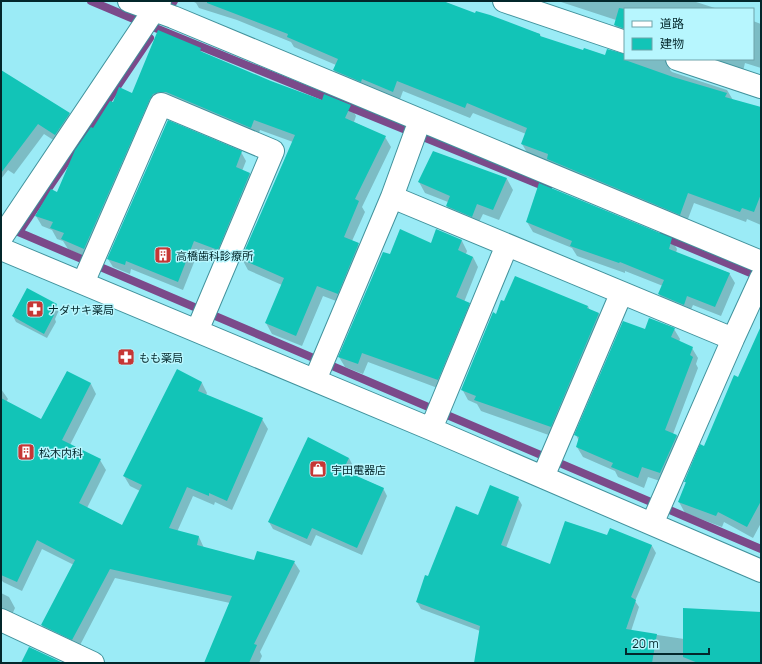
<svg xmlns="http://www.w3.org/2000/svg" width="762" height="664" font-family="Manrope,'Noto Sans JP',sans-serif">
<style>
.shadow{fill:#0003}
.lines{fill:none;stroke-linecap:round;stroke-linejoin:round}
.stream{stroke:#7b4a8a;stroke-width:8}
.building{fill:#12c4b7}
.minor-casing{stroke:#41929c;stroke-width:24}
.minor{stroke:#fff;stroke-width:22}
.labels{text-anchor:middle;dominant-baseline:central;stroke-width:3;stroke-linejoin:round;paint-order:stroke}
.poi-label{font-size:11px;fill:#03272b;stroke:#b7f6fe;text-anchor:start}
</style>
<rect width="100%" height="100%" fill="#9bebf6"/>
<path class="shadow" d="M 192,1 L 443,1 L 476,15 L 540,34 L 541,37 L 583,52 L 606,56 L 625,55 L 625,59 L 676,59 L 671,65 L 670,70 L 672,72 L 727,90 L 733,100 L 761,114 L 761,225 L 747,219 L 746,222 L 694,203 L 686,224 L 528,154 L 522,144 L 526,134 L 473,113 L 470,118 L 403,91 L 399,102 L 340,80 L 334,70 L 336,65 L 294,47 L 291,42 L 237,20 L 199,8 L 196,3 Z
M 558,1 L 693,1 L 718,9 L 625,9 L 625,37 L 621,35 L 615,25 L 616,20 Z
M 753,21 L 761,24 L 761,68 L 745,63 L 742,75 L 693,59 L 753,59 Z
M 200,49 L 203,54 L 271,82 L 323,101 L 350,105 L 356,116 L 354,122 L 385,137 L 391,147 L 362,207 L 365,212 L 352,241 L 358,244 L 364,255 L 344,304 L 323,296 L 302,346 L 272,334 L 266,323 L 282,285 L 248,270 L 242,259 L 293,142 L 260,130 L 257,138 L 173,103 L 90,259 L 68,249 L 63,241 L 57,239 L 52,230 L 42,226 L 36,216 L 57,193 L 93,129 L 113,103 L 133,94 Z
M 1,87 L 69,114 L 75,125 L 61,145 L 44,134 L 14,174 L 8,170 L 1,179 Z
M 241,152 L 246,161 L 242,171 L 250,174 L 255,182 L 222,258 L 199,250 L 183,290 L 131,269 L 130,274 L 113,267 L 108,259 Z
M 434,152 L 507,179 L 513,190 L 499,220 L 483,214 L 477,226 L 453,216 L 447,206 L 448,202 L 425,193 L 419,182 Z
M 527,222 L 671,239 L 677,249 L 676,253 L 729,273 L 735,283 L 721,316 L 693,305 L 689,314 L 665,304 L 659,294 L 663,286 L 625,271 L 625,273 L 577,256 L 572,248 L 533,232 Z
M 462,241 L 467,251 L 466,254 L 473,257 L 478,267 L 464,302 L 469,304 L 475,314 L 443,390 L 368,362 L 363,374 L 345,367 L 339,357 L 390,255 L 432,244 Z
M 56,305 L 59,310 L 55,319 L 56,322 L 47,338 L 16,322 L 13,316 Z
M 588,306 L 590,311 L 599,314 L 605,325 L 557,438 L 481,411 L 477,404 L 468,400 L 462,389 Z
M 674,329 L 680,339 L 679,342 L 692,348 L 698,358 L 696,364 L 698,368 L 673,434 L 677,436 L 683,446 L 666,483 L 648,477 L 644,488 L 618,477 L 615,471 L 583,457 L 577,447 L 579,441 L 576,435 L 645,330 Z
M 761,347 L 761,523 L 753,538 L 724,522 L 722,527 L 685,513 L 679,502 L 686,483 L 685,482 L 705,447 L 738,378 Z
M 177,371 L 202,383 L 207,393 L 206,395 L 262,419 L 268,429 L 232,510 L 215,502 L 214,505 L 193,496 L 177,532 L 199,537 L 204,548 L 254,561 L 294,562 L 300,571 L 260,652 L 262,656 L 259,663 L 205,663 L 230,603 L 115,578 L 78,649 L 48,635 L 42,625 L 74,565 L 42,549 L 22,591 L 3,582 L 1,579 L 1,389 L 8,399 L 6,402 L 41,421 L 67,372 L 91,384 L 96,394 L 70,445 L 100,460 L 106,470 L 87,508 L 123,526 L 140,491 L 130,486 L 124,476 Z
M 349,458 L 353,466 L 349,473 L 383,488 L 387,496 L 362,555 L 316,535 L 311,546 L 273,529 L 269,522 Z
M 518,498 L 522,505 L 506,548 L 551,566 L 608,537 L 611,530 L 652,546 L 656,553 L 635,601 L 639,607 L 631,631 L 684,639 L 761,613 L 761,663 L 475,663 L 480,631 L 421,609 L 417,602 L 428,577 L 478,516 Z
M 1,593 L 9,597 L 15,608 L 10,619 L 1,620 Z
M 30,648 L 62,663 L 22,663 Z"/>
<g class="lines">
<path class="stream" d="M 91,1 L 136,20
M 166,13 L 174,1
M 153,27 L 548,188
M 9,228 L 761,549
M 19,232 L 150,38
M 662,236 L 760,277"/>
</g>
<path class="building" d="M 207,1 L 443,1 L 475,13 L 476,11 L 490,15 L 540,34 L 540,36 L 583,50 L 584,48 L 605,55 L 607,49 L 625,54 L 625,60 L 673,77 L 727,93 L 725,97 L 761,107 L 761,194 L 754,212 L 742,208 L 740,212 L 688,193 L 680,215 L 547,159 L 548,154 L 521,144 L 527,128 L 467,103 L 465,108 L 397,81 L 393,92 L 362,79 L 361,82 L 333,70 L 338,59 L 287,37 L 288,34 L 207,3 Z
M 619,8 L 625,9 L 625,29 L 614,25 Z
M 158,30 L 201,48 L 200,51 L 271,81 L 322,100 L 324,94 L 351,105 L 345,118 L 386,136 L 355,199 L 359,201 L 344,237 L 359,243 L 338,294 L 317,286 L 296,336 L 265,323 L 284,278 L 241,259 L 295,135 L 254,120 L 251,128 L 166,92 L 159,92 L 153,94 L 150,99 L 84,249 L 61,239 L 64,233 L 50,228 L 53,222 L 35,216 L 51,189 L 57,192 L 75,150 L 91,127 L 93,128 L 110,101 L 113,102 L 119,87 L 132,93 Z
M 1,70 L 70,113 L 55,135 L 38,124 L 1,173 Z
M 168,120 L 242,151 L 236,167 L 250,173 L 218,250 L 194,241 L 178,282 L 126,261 L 125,265 L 107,259 Z
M 433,151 L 507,178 L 493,210 L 477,204 L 472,217 L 446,206 L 450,196 L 418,182 Z
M 539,183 L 672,238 L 669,249 L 730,273 L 715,307 L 687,296 L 684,305 L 658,294 L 664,280 L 620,262 L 619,263 L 570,246 L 572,241 L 526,222 Z
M 400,229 L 431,243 L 436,229 L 462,240 L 458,250 L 473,257 L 456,297 L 470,303 L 438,380 L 362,353 L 358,364 L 338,357 L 383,252 L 390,254 Z
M 515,276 L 588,306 L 587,308 L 599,313 L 551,427 L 474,400 L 476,396 L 461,390 L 493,312 L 496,314 L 501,300 L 504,301 Z
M 27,288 L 57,304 L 52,314 L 54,315 L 44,334 L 12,316 Z
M 649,318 L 675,328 L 671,337 L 693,347 L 690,355 L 693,357 L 665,430 L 677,435 L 660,473 L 642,467 L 638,478 L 611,467 L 613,463 L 576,447 L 579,437 L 574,435 L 623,321 L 645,329 Z
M 761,326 L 761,501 L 747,527 L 718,512 L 716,516 L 678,502 L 686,482 L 684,482 L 700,444 L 704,446 L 734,375 L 738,377 Z
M 177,369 L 202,382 L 198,391 L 263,418 L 227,501 L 209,493 L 209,496 L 187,487 L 169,528 L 199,536 L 197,545 L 254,560 L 257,551 L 295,561 L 254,644 L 257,645 L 249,663 L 204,663 L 232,596 L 110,569 L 72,640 L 41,625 L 75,560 L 37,540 L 17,582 L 1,575 L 1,398 L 41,419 L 67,371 L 91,383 L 62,440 L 101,459 L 79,503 L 122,525 L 142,485 L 123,476 Z
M 308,437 L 349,458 L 343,470 L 384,488 L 357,548 L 312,528 L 307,539 L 268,522 Z
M 490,485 L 519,497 L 501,545 L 550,564 L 565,521 L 607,535 L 610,528 L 652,545 L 631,597 L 636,600 L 626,629 L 657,634 L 652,663 L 474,663 L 480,626 L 416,602 L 425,575 L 428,576 L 456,506 L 478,515 Z
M 683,608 L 761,612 L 761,663 L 698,663 L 683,657 Z
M 29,647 L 61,662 L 21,663 Z"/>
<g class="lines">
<g class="minor-casing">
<path id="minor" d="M 129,1 L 173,17 L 761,262
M 504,1 L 625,42
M 677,59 L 761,87
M 392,197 L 420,120
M 1,238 L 160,1
M 1,249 L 431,429 L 761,571
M 83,283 L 161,104 L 273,151 L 197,331
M 733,339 L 761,278
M 315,380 L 392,197 L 733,339 L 652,524
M 431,429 L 507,245
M 543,477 L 621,294
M 1,620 L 93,663"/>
</g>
<use href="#minor" class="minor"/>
</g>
<defs>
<g id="building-square" transform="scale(0.9)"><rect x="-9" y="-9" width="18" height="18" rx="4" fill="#c63735" stroke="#b7f6fe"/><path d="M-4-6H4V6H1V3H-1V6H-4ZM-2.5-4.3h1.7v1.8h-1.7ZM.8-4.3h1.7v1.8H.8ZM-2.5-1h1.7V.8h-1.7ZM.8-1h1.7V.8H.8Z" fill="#fff"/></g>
<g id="pharmacy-square" transform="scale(0.9)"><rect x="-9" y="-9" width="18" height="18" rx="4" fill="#c63735" stroke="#b7f6fe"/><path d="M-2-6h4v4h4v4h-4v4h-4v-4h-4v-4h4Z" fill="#fff"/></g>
<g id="shop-square" transform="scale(0.9)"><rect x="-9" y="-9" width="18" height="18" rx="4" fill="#c63735" stroke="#b7f6fe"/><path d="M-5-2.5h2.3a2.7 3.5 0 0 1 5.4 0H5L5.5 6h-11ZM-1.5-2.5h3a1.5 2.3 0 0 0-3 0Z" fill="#fff"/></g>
</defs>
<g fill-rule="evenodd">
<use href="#building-square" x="163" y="255"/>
<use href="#pharmacy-square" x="35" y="309"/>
<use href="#pharmacy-square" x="126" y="357"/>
<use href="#building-square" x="26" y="452"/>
<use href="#shop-square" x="318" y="469"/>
</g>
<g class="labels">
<g class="poi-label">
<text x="176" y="255">高橋歯科診療所</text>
<text x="48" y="309">ナダサキ薬局</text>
<text x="139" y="357">もも薬局</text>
<text x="39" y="452">松木内科</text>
<text x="331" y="469">宇田電器店</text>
</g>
</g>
<rect width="762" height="664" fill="none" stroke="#03272b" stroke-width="4"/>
<rect x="624" y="8" width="130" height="52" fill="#b7f6fe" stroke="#6fa3aa"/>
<rect x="632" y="21" width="20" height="6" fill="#ffffff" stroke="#6fa3aa"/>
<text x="660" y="28" font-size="12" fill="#03272b">道路</text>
<rect x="632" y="38" width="20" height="12" fill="#12c4b7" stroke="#6fa3aa"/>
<text x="660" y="48" font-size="12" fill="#03272b">建物</text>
<path d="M626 648v6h83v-6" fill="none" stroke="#03272b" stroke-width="2"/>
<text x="632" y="648" font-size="12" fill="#03272b" stroke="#b7f6fe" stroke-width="3" paint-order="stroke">20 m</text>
</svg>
